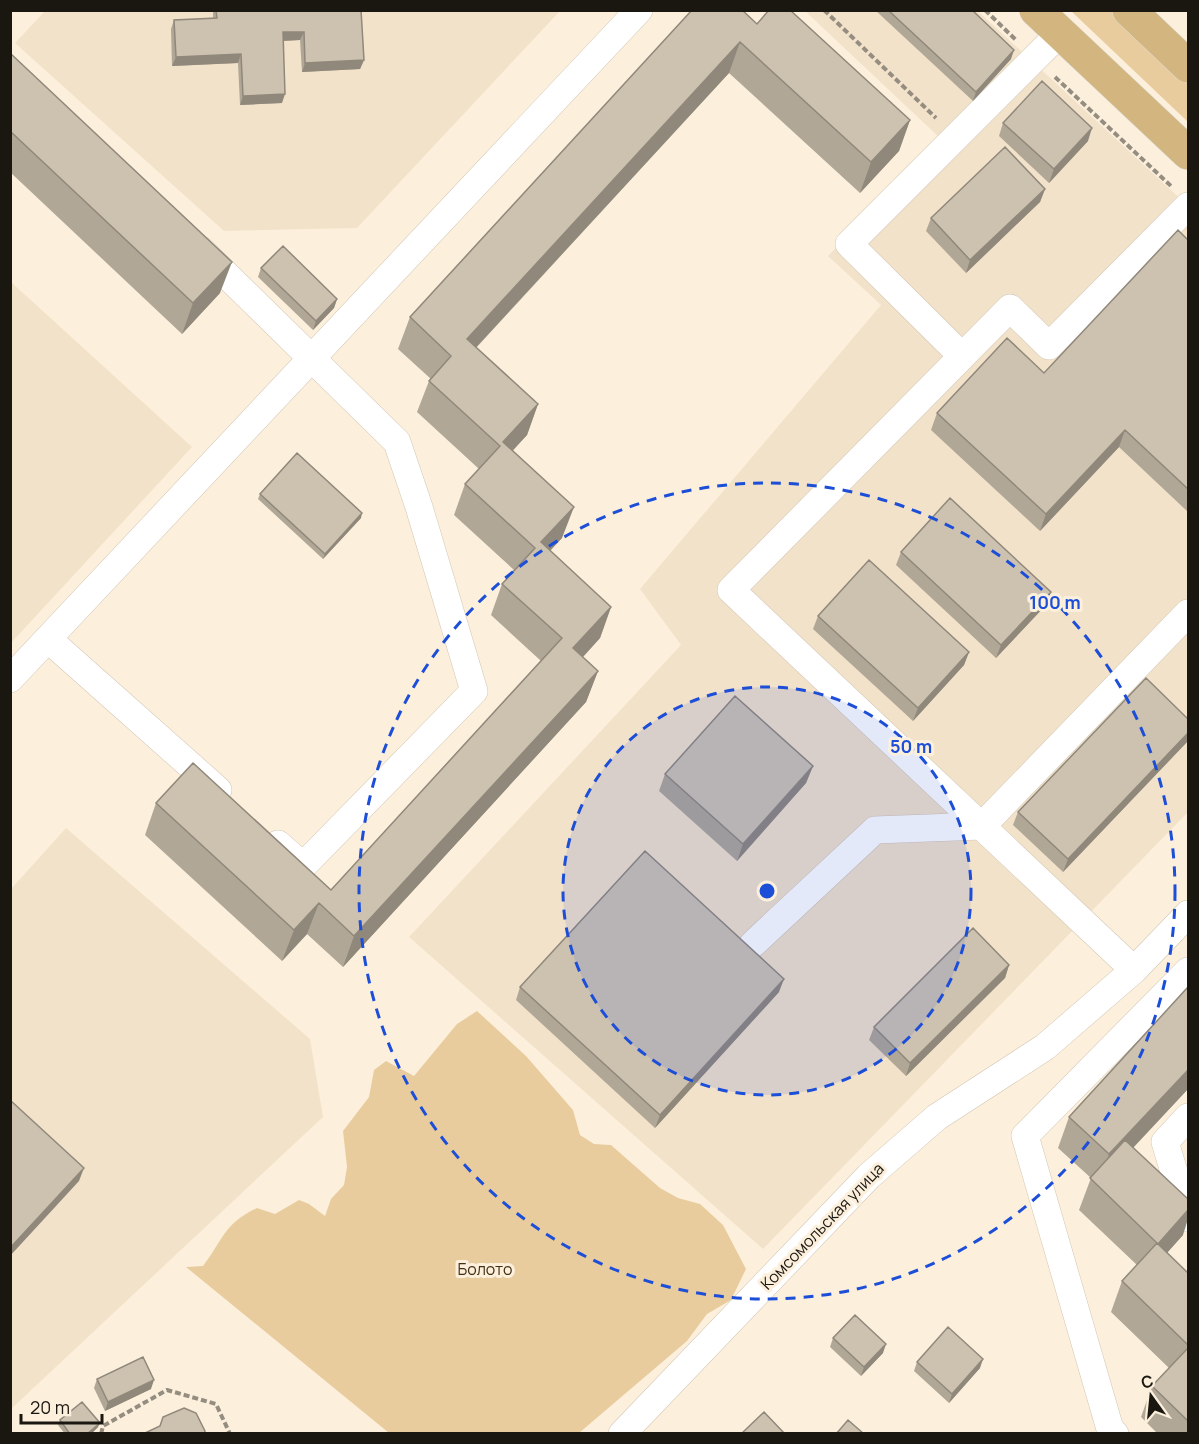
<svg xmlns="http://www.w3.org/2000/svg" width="1199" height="1444" font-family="Manrope,sans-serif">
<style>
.built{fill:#f2e2c9}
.green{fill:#e9cc9e}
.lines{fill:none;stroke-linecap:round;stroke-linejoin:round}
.minor-casing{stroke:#d2c6b4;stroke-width:28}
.major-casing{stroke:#dfdede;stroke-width:34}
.path{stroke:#958d80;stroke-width:4;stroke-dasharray:6 3;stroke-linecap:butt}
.minor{stroke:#fff;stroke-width:27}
.major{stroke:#d2b57f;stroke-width:33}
.wall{fill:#b0a797}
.shaded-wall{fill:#90887b}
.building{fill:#cdc2b0;stroke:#90887b;stroke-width:1.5}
.ring{fill:none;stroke:#1d4ed8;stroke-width:3;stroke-dasharray:10 8}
.labels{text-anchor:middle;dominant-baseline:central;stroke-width:6;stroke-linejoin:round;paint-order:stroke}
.street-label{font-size:16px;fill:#1a1610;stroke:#fcf0dd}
.park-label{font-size:16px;fill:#423115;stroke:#fcf0dd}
.centre{fill:#1d4ed8;stroke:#fcf0dd;stroke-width:3}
.ring-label{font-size:18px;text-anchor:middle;font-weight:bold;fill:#1d4ed8;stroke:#fcf0dd;stroke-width:6;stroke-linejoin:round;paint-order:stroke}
</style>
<rect width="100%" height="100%" fill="#fcf0dd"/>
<path class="built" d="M 45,11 L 560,11 L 357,228 L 224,231 L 15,43 Z
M 805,11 L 978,11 L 1188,206 L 1188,812 L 763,1249 L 409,937 L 681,645 L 640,589 L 881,305 L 828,256 L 940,138 Z
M 11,282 L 192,447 L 11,643 Z
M 66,828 L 310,1039 L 323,1117 L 11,1409 L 11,889 Z"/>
<path class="green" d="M 1071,11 L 1112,11 L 1188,84 L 1188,122 Z
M 477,1011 L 526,1056 L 573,1110 L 580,1135 L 594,1144 L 611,1145 L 660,1188 L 678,1198 L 700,1204 L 723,1225 L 746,1269 L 731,1300 L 707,1314 L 687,1341 L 579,1433 L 389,1433 L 186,1267 L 203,1266 C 223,1240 224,1223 257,1208 L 275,1214 L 299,1200 L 309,1204 L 325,1216 L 331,1199 L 344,1185 L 347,1167 L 343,1131 L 369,1097 L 374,1070 L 386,1061 L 414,1076 L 457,1024 Z"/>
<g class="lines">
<g class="minor-casing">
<path id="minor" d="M 201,250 L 397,442 L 419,507 L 474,691 L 303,866 L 278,844
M 962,356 L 849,244 L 1060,33
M 48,639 L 218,790
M 10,679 L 639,10
M 753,944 L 875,830 L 982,826 L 1188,613
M 1134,970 L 731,590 L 1010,308 L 1049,346 L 1188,206
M 1188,1117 L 1165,1142 L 1188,1218
M 622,1434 L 869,1176 L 937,1117 L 1045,1047 L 1134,970 L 1188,914
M 1115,1434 L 1110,1429 L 1025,1136 L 1188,971"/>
</g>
<g class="major-casing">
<path id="major" d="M 1036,10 L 1188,153
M 1129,10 L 1188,66"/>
</g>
<path class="path" d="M 824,10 L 936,118
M 985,10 L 1017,41
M 1055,77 L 1172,187
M 101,1434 L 103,1426 L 167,1390 L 216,1404 L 230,1434"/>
<use href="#minor" class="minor"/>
<use href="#major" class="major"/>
</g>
<path class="wall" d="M 213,10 L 361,10 L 364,60 L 360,69 L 302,72 L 300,40 L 283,41 L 282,103 L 240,105 L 238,63 L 172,66 L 171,29 L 174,20 L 213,18 Z
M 875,10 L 972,10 L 1011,59 L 973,101 Z
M 757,24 L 910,120 L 899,151 L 860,193 L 729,73 L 476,348 L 538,404 L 527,435 L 513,450 L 562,538 L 550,551 L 611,607 L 600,638 L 583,657 L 598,671 L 586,702 L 343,967 L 307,934 L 282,961 L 145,835 L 156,803 L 331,890 L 541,661 L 491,615 L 502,584 L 514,570 L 454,515 L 465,484 L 479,469 L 417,412 L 429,381 L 431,379 L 398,349 L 410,317 Z
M 10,53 L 220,293 L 182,334 L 10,172 Z
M 1003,123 L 1088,141 L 1049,183 L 999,136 Z
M 1045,189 L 1040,202 L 966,273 L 926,231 L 931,218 Z
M 1188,240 L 1188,512 L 1119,447 L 1040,531 L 931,430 L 937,413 L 1044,373 Z
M 261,268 L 337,299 L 334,308 L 313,330 L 258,277 Z
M 260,494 L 361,518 L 323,559 L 258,499 Z
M 901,552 L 1051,592 L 1046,605 L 996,658 L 896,565 Z
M 818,616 L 969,652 L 964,665 L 913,721 L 813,629 Z
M 1188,719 L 1188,741 L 1063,872 L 1013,825 L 1018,812 Z
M 813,766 L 806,783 L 737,861 L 659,791 L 665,774 Z
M 1009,965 L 1005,978 L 906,1076 L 869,1040 L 874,1027 Z
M 520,987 L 779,992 L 655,1128 L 516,1000 Z
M 1188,1089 L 1133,1148 L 1183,1235 L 1167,1253 L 1188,1273 L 1188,1434 L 1158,1434 L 1141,1417 L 1152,1386 L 1169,1368 L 1111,1312 L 1122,1281 L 1137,1265 L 1079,1210 L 1091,1178 L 1058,1148 L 1069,1117 Z
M 833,1338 L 883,1353 L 861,1376 L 830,1347 Z
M 917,1362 L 980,1368 L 949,1403 L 914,1371 Z
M 97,1379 L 151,1389 L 105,1411 L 94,1388 Z
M 60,1420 L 98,1427 L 91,1434 L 65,1434 L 58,1425 Z"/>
<path class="shaded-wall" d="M 283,32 L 304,32 L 300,40 L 280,41 Z
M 740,42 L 729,73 L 455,370 L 467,339 Z
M 1014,50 L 1011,59 L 973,101 L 976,92 Z
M 241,54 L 238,63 L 172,66 L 176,57 Z
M 364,60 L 360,69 L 302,72 L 305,63 Z
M 285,94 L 282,103 L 240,105 L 243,96 Z
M 910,120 L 899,151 L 860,193 L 871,162 Z
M 1092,128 L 1088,141 L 1049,183 L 1054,169 Z
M 1045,189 L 1040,202 L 966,273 L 970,260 Z
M 232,262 L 220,293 L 182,334 L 193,303 Z
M 337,299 L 334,308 L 313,330 L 316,321 Z
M 538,404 L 527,435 L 492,473 L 503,442 Z
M 1125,430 L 1119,447 L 1040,531 L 1046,514 Z
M 574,507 L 562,538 L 529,573 L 541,542 Z
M 362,513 L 361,518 L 323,559 L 325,554 Z
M 1051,592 L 1046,605 L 996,658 L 1001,645 Z
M 611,607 L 600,638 L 562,680 L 573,648 Z
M 969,652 L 964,665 L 913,721 L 918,708 Z
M 598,671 L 586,702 L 343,967 L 354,936 Z
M 1188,733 L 1188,741 L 1063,872 L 1068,859 Z
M 813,766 L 806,783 L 737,861 L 743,844 Z
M 319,903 L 307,934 L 282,961 L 294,930 Z
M 1009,965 L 1005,978 L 906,1076 L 910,1063 Z
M 784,979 L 779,992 L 655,1128 L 660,1115 Z
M 1188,1070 L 1188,1089 L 1098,1185 L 1109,1154 Z
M 84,1168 L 79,1181 L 10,1256 L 10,1248 Z
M 1188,1210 L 1188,1219 L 1183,1235 L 1147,1275 L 1158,1244 Z
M 886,1344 L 883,1353 L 861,1376 L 864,1367 Z
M 983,1359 L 980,1368 L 949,1403 L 952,1394 Z
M 154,1380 L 151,1389 L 105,1411 L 108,1402 Z
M 100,1423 L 98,1427 L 91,1434 L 87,1434 Z"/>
<path class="building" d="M 216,10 L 361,10 L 364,60 L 305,63 L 304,32 L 283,32 L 285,94 L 243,96 L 241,54 L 176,57 L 174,20 L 217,18 Z
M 692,10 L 742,10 L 757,24 L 769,10 L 790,10 L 910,120 L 871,162 L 740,42 L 467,339 L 538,404 L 503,442 L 574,507 L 541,542 L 611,607 L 573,648 L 598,671 L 354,936 L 319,903 L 294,930 L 156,803 L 193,763 L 331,890 L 562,638 L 502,584 L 535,548 L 465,484 L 500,446 L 429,381 L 451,356 L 410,317 Z
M 888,10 L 972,10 L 1014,50 L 976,92 Z
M 10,53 L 232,262 L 193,303 L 10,131 Z
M 1042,81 L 1092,128 L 1054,169 L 1003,123 Z
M 1005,147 L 1045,189 L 970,260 L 931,218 Z
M 1178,230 L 1188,240 L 1188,489 L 1125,430 L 1046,514 L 937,413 L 1007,338 L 1044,373 Z
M 283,246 L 337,299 L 316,321 L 261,268 Z
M 297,453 L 362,513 L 325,554 L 260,494 Z
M 950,498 L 1051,592 L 1001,645 L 901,552 Z
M 869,560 L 969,652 L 918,708 L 818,616 Z
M 1146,678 L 1188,719 L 1188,733 L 1068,859 L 1018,812 Z
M 735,696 L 813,766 L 743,844 L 665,774 Z
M 645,851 L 784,979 L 660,1115 L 520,987 Z
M 973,928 L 1009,965 L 910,1063 L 874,1027 Z
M 1188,987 L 1188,1070 L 1109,1154 L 1069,1117 Z
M 10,1100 L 84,1168 L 10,1248 Z
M 1125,1140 L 1188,1199 L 1188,1210 L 1158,1244 L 1090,1178 Z
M 1157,1243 L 1188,1273 L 1188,1345 L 1122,1281 Z
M 855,1315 L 886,1344 L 864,1367 L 833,1338 Z
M 948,1327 L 983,1359 L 952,1394 L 917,1362 Z
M 1187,1349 L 1188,1350 L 1188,1421 L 1152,1386 Z
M 143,1357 L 154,1380 L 108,1402 L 97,1379 Z
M 82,1402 L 100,1423 L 87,1434 L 70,1434 L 60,1420 Z
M 184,1408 L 196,1413 L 205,1431 L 204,1434 L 143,1434 L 160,1426 L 163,1417 Z
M 764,1412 L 785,1434 L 741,1434 Z
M 848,1420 L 864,1434 L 836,1434 Z"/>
<circle cx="767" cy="891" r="204" fill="#1d4ed8" fill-opacity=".12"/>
<g class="ring">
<circle cx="767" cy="891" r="204"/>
<circle cx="767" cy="891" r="408"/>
</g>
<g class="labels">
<g class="street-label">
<text transform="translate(822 1226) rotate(-46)">Комсомольская улица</text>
</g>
<g class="park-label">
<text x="485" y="1269">Болото</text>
</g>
</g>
<circle cx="767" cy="891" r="9" class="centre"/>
<g class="ring-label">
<text x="1055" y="609">100 m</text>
<text x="911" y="753">50 m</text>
</g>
<rect width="1199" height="1444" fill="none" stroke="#1a1610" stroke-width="24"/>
<g transform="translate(1151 1396) rotate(345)" stroke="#fcf0dd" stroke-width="4.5" paint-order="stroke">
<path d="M0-4.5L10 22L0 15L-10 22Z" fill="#1a1610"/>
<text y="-9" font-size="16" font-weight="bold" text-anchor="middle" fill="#1a1610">С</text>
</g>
<path d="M21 1414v9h81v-9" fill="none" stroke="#1a1610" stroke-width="3"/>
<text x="30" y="1414" font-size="18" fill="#1a1610" stroke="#fcf0dd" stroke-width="4.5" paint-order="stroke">20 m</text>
</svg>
